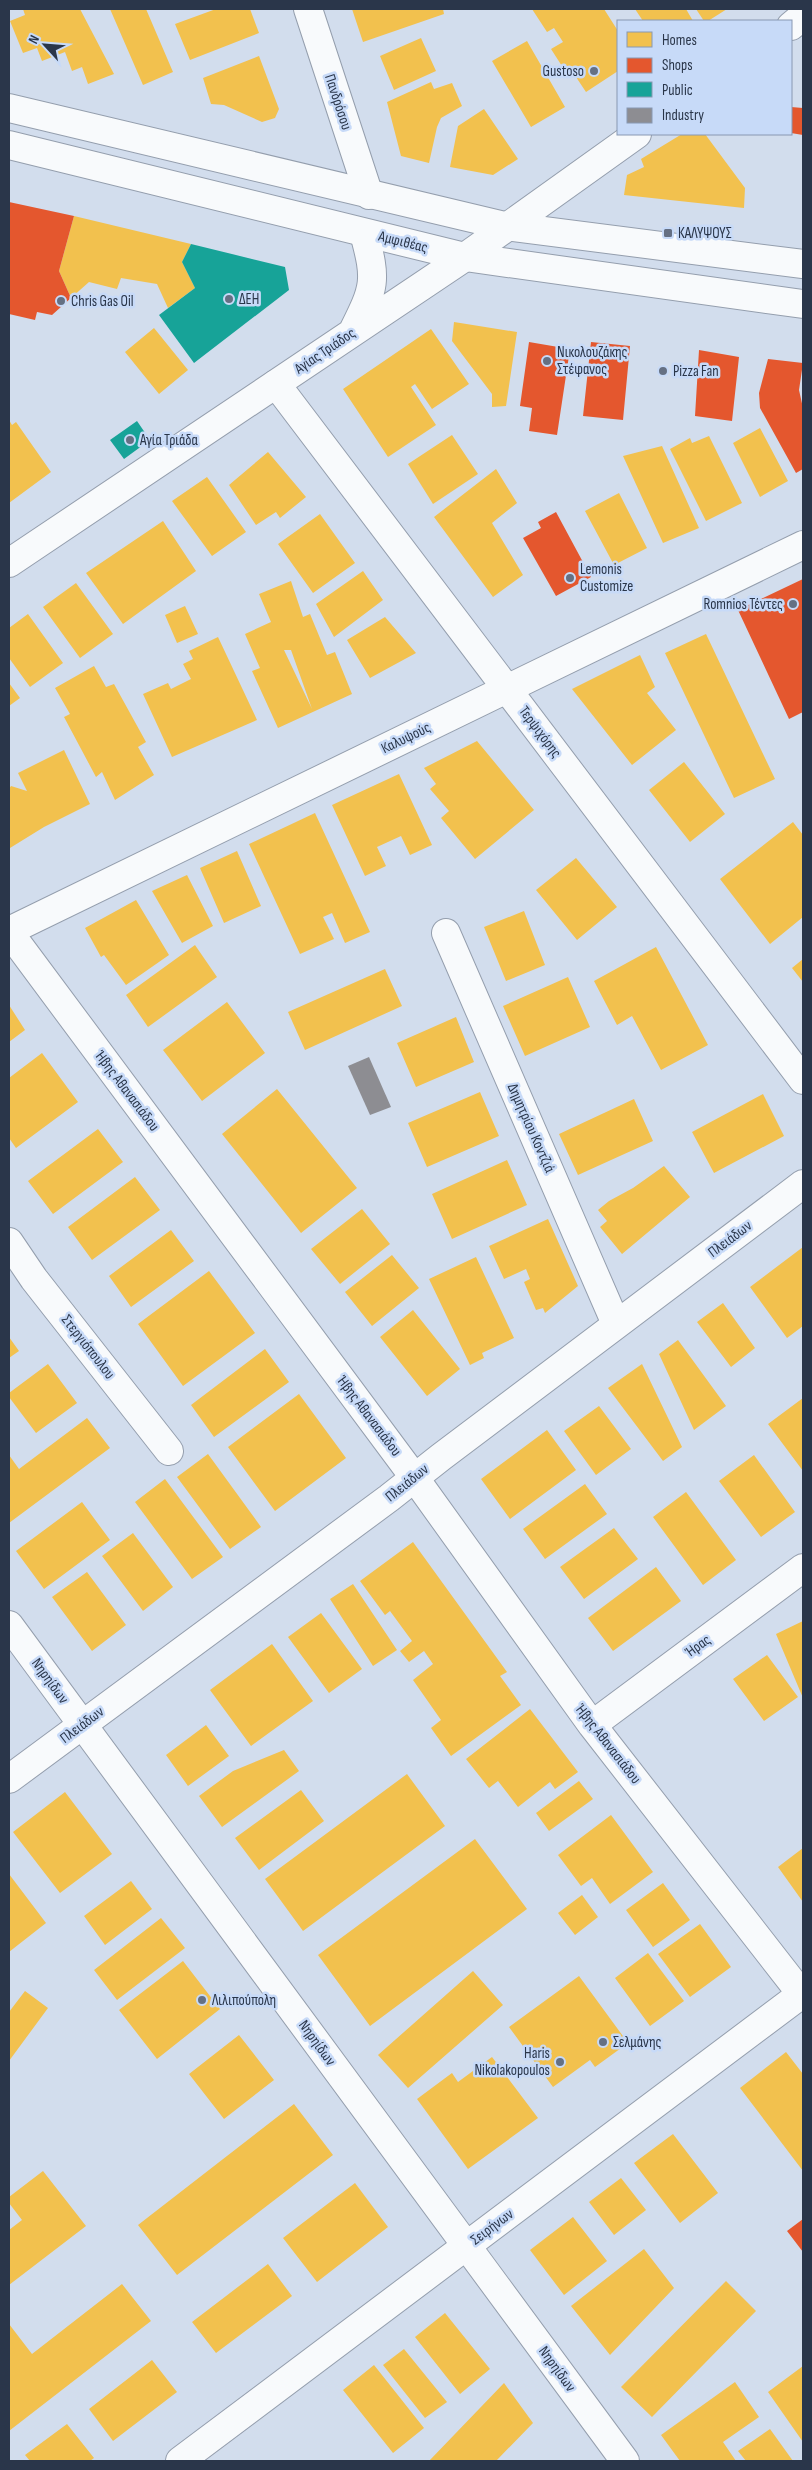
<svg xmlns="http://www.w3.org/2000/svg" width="812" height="2470" font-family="'Sofia Sans Condensed',sans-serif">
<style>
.homes{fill:#f2c14e;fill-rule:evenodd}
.shops{fill:#e4572e}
.public{fill:#17a398}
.industry{fill:#8d8d92}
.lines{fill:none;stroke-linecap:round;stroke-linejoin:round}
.minor-casing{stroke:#949ead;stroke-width:30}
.tertiary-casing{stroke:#949ead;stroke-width:30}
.secondary-casing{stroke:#949ead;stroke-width:30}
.minor{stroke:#f8fafc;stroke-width:28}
.tertiary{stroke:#f8fafc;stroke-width:28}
.secondary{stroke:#f8fafc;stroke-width:28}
.poi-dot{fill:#657083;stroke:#c7daf8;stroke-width:2}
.labels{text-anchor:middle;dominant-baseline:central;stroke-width:5;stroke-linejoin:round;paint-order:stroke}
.poi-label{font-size:15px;fill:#2a364a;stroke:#c7daf8;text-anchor:start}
.street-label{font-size:15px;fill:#2a364a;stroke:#c7daf8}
</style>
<rect width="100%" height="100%" fill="#d2dded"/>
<path class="homes" d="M 23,9 L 80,9 L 114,74 L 88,84 L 82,67 L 72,71 L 65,52 L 42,61 L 37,48 L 23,53 L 10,21 L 25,15 Z
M 110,9 L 146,9 L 173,72 L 143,85 Z
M 216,9 L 250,9 L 259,33 L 190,60 L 175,24 Z
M 352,9 L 443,9 L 444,14 L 363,42 Z
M 532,9 L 604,9 L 618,31 L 618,71 L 586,92 L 574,74 L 569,77 L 551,49 L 563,42 L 554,28 L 547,32 Z
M 635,9 L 686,9 L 693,21 L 643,21 Z
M 696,9 L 727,9 L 708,21 L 704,21 Z
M 421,38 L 436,71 L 394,90 L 380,56 Z
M 527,41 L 565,107 L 531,127 L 492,61 Z
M 259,56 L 279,109 L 275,118 L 262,122 L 224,105 L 211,104 L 203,78 Z
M 431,82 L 434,89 L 452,83 L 462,106 L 441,118 L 437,127 L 429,163 L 401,156 L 387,102 Z
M 484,109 L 518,159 L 493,175 L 450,167 L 458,126 Z
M 682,134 L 705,134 L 745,188 L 744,208 L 624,195 L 627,175 L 644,167 L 641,159 Z
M 74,216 L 191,244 L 182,262 L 195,288 L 168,308 L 157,284 L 121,278 L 117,289 L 89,282 L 71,298 L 59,271 Z
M 454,322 L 517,332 L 506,406 L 492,407 L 492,394 L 452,341 Z
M 154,328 L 188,370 L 159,394 L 125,352 Z
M 431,329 L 469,384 L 432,409 L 415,384 L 411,387 L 436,425 L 388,457 L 343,389 Z
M 9,420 L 12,425 L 16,422 L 51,472 L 9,503 Z
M 760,428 L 788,481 L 760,497 L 733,443 Z
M 452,435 L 478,474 L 433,504 L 408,464 Z
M 709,436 L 742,503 L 706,521 L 670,449 L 690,438 L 692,443 Z
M 662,446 L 699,528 L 663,543 L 623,456 Z
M 268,452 L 306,497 L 280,518 L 276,512 L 256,525 L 229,485 Z
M 496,469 L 517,503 L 492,523 L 523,575 L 493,597 L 434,517 Z
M 207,477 L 246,532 L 212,556 L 172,501 Z
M 619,493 L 647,548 L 614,565 L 585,511 Z
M 320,514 L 355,563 L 313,593 L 278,544 Z
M 163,521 L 196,571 L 123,624 L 86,573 Z
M 363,571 L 383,600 L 334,637 L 316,604 Z
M 291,581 L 303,617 L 310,614 L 327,655 L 335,652 L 352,694 L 278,728 L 252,671 L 260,668 L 245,634 L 271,622 L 259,594 ZM 284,650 L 291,650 L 312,709 Z
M 76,583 L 113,634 L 80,658 L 43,607 Z
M 185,606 L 198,634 L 177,643 L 165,615 Z
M 28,614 L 63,663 L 30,687 L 9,658 L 9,628 Z
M 385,617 L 416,653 L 370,678 L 347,640 Z
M 706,634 L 775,779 L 734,798 L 665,653 Z
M 218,637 L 257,720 L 172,757 L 143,694 L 168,683 L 171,689 L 191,679 L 183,664 L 193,659 L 189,651 Z
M 640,655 L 655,687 L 647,693 L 676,730 L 632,765 L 572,689 Z
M 94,666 L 106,687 L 114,684 L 146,742 L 138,747 L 154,775 L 115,800 L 102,772 L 96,777 L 64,717 L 70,714 L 55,688 Z
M 9,683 L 20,698 L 9,706 Z
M 477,741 L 534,810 L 475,859 L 441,818 L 449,811 L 430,789 L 436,784 L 424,768 Z
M 64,750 L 90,804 L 44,827 L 10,848 L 9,789 L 11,786 L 27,791 L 18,773 Z
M 684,762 L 725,814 L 690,842 L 649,790 Z
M 399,774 L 432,845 L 410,855 L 401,836 L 377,847 L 386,866 L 365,876 L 332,805 Z
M 315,813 L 370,932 L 345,943 L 332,913 L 323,917 L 334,939 L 300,954 L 249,844 Z
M 793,822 L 803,835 L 803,917 L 770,944 L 720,879 Z
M 237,851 L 261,906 L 224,923 L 200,868 Z
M 576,858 L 617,907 L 577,940 L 536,890 Z
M 187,875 L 213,926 L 182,943 L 152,891 Z
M 136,900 L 169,955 L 126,985 L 104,955 L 101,957 L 85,928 Z
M 524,911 L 545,965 L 506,981 L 484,927 Z
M 195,945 L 217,977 L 148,1027 L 126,995 Z
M 656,947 L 708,1045 L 661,1070 L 632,1016 L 617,1025 L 594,981 Z
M 803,959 L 803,982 L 792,968 Z
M 385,969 L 402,1006 L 305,1050 L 288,1012 Z
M 568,977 L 590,1027 L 525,1056 L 503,1006 Z
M 227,1002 L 265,1053 L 202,1101 L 163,1050 Z
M 9,1005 L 25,1030 L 9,1042 Z
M 456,1017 L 474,1062 L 416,1087 L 397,1043 Z
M 42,1053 L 78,1102 L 16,1148 L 9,1138 L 9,1078 Z
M 277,1089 L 357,1188 L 301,1233 L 222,1134 Z
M 480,1092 L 499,1136 L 427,1167 L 408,1123 Z
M 763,1094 L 784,1136 L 714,1173 L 692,1132 Z
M 634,1099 L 653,1141 L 578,1175 L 559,1134 Z
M 98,1129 L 123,1162 L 53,1214 L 28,1181 Z
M 507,1160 L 527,1205 L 452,1239 L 432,1194 Z
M 664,1166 L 690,1197 L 622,1254 L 600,1227 L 607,1221 L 598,1210 L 609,1201 L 633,1188 Z
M 135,1177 L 160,1210 L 92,1260 L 68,1227 Z
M 362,1209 L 390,1244 L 340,1284 L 311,1249 Z
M 548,1219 L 578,1286 L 545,1313 L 543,1308 L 536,1310 L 524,1282 L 530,1279 L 526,1269 L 504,1279 L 489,1246 Z
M 171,1230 L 194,1261 L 131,1307 L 109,1276 Z
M 803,1247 L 803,1326 L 787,1338 L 750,1287 Z
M 392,1255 L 419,1288 L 372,1326 L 345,1292 Z
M 476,1257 L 514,1338 L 482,1353 L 484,1358 L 470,1365 L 429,1279 Z
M 209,1271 L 255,1333 L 183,1386 L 138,1324 Z
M 723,1303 L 755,1348 L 731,1367 L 697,1322 Z
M 413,1310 L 460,1369 L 427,1396 L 380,1337 Z
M 9,1337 L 19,1351 L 9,1358 Z
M 678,1340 L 726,1406 L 694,1430 L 659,1354 Z
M 265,1349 L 289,1382 L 214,1437 L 191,1405 Z
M 48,1364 L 77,1403 L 36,1433 L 9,1397 L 9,1393 Z
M 642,1364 L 682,1447 L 663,1461 L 608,1388 Z
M 299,1394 L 346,1458 L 275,1511 L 228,1447 Z
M 803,1398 L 803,1471 L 768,1424 Z
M 599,1406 L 631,1449 L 596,1475 L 564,1431 Z
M 87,1418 L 110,1448 L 9,1523 L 9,1455 L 19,1469 Z
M 547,1430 L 576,1470 L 510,1519 L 481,1479 Z
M 208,1454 L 261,1527 L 230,1549 L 177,1477 Z
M 754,1455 L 795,1512 L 761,1537 L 719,1481 Z
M 165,1479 L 223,1557 L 192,1579 L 135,1502 Z
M 585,1484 L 607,1514 L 545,1559 L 523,1529 Z
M 686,1492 L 736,1560 L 703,1585 L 653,1517 Z
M 82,1502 L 110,1540 L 44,1589 L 16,1551 Z
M 614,1528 L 638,1559 L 584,1599 L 560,1567 Z
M 133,1533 L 173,1587 L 143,1611 L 102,1556 Z
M 413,1542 L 507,1672 L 500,1676 L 521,1705 L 451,1756 L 431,1728 L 441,1720 L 413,1680 L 433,1664 L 424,1651 L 409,1662 L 400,1651 L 412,1641 L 390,1611 L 385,1615 L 360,1581 Z
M 656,1567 L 681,1601 L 613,1651 L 588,1618 Z
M 87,1572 L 126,1625 L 92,1651 L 52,1597 Z
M 353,1584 L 397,1650 L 373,1666 L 330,1599 Z
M 321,1613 L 362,1669 L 329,1693 L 288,1637 Z
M 803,1621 L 803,1698 L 776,1634 Z
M 272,1644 L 313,1701 L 251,1746 L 210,1690 Z
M 767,1655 L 798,1697 L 764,1721 L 733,1679 Z
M 530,1709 L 578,1772 L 555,1789 L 550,1782 L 518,1807 L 498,1781 L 489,1788 L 466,1759 Z
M 206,1725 L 229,1756 L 188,1786 L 166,1755 Z
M 284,1750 L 299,1771 L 222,1827 L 199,1796 L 233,1771 Z
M 407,1774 L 445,1826 L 303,1931 L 265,1879 Z
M 579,1781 L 593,1799 L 549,1831 L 536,1813 Z
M 301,1790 L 324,1821 L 259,1870 L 235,1838 Z
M 65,1792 L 112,1854 L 60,1893 L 13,1832 Z
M 611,1815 L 653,1872 L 610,1904 L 592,1878 L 581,1886 L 558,1855 Z
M 475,1839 L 527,1909 L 370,2026 L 318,1955 Z
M 803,1848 L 803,1902 L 778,1867 Z
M 9,1874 L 46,1923 L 9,1952 Z
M 131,1881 L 152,1909 L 105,1945 L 84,1916 Z
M 663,1883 L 690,1920 L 653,1947 L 626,1910 Z
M 582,1895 L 598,1917 L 575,1935 L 558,1913 Z
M 161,1918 L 185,1948 L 117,2000 L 94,1970 Z
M 700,1924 L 731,1967 L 690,1997 L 658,1954 Z
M 648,1953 L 684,2001 L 650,2026 L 615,1978 Z
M 183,1961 L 220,2009 L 157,2059 L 119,2010 Z
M 473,1971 L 503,2005 L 408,2088 L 378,2055 Z
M 579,1976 L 628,2043 L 595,2067 L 590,2060 L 553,2087 L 509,2027 Z
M 25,1991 L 48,2008 L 9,2061 L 9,2012 Z
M 239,2035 L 274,2080 L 224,2119 L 189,2074 Z
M 786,2052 L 803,2074 L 803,2171 L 740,2088 Z
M 492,2057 L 538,2118 L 468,2169 L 417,2099 L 452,2073 L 458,2082 Z
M 294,2104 L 333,2155 L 177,2275 L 138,2225 Z
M 673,2134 L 718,2193 L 680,2223 L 634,2163 Z
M 43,2171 L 86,2226 L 9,2285 L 9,2230 L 22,2220 L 9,2203 L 9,2197 Z
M 621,2178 L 646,2210 L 614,2235 L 589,2202 Z
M 355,2183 L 388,2227 L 317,2282 L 283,2238 Z
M 573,2217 L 607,2261 L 564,2295 L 530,2250 Z
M 644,2249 L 674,2288 L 610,2355 L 571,2306 Z
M 268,2264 L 292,2296 L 216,2353 L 192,2322 Z
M 726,2281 L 756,2311 L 652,2417 L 621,2387 Z
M 122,2284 L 151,2321 L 9,2431 L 9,2324 L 32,2354 Z
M 445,2313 L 490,2369 L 460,2394 L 415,2337 Z
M 404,2349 L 447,2402 L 425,2418 L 383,2365 Z
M 152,2360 L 177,2392 L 113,2441 L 89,2409 Z
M 374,2365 L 424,2428 L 393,2453 L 343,2390 Z
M 803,2366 L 803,2442 L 768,2392 Z
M 735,2382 L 759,2417 L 723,2442 L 736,2461 L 680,2461 L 661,2435 Z
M 504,2383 L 533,2423 L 496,2461 L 429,2461 Z
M 67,2424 L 94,2458 L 90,2461 L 30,2461 L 25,2455 Z
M 770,2429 L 793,2461 L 746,2461 L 738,2451 Z"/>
<path class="shops" d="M 791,107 L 803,108 L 803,135 L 791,133 Z
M 9,202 L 74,216 L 59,271 L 71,298 L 52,315 L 37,312 L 35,320 L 9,314 Z
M 529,342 L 570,349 L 557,435 L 529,431 L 532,408 L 520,406 Z
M 591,342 L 630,346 L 623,420 L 583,416 Z
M 699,350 L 739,357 L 732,421 L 695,416 Z
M 768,359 L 803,363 L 799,390 L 803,408 L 803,469 L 796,473 L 760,408 L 759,393 Z
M 556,512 L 591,577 L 556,596 L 523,538 L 541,528 L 538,522 Z
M 803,579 L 803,712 L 789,719 L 738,610 Z
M 803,2219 L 803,2252 L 787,2231 Z"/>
<path class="public" d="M 191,244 L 285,267 L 289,290 L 194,363 L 159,315 L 195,288 L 182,262 Z
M 137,421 L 150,440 L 124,459 L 110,440 Z"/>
<path class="industry" d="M 369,1057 L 391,1107 L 370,1115 L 348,1066 Z"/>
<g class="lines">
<g class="minor-casing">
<path id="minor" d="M 308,9 L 369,195
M 276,384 L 803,1080
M 9,932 L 414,1477 L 592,1725 L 803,1996
M 446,933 L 616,1324
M 9,1242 L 34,1279 L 169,1451
M 9,1625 L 625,2461
M 592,1725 L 803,1568
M 180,2461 L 803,1993"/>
</g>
<g class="tertiary-casing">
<path id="tertiary" d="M 791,26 L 803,16
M 353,331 C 375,287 377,281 364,233
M 9,563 L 465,257 L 637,134
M 9,931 L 803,545
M 9,1779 L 389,1498 L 441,1457 L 803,1184"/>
</g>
<g class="secondary-casing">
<path id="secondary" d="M 9,108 L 505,226 L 803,264
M 9,145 L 465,257 L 803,304"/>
</g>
<use href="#minor" class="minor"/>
<use href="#tertiary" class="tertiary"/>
<use href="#secondary" class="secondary"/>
</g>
<g class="poi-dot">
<circle cx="594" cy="71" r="5"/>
<rect x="663" y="228" width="10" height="10" rx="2.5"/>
<circle cx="229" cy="299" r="5"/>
<circle cx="61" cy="301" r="5"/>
<circle cx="547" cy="361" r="5"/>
<circle cx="663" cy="371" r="5"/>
<circle cx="130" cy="440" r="5"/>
<circle cx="570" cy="578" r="5"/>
<circle cx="793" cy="604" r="5"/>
<circle cx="202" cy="2000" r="5"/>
<circle cx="603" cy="2042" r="5"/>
<circle cx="560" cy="2062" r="5"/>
</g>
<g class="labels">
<g class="poi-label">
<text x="584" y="71" text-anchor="end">Gustoso</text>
<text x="678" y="233">ΚΑΛΥΨΟΥΣ</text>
<text x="239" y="299">ΔΕΗ</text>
<text x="71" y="301">Chris Gas Oil</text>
<text x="557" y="352">Νικολουζάκης<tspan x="557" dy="17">Στέφανος</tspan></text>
<text x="673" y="371">Pizza Fan</text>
<text x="140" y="440">Αγία Τριάδα</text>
<text x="580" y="569">Lemonis<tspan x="580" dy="17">Customize</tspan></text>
<text x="783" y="604" text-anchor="end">Romnios Τέντες</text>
<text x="212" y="2000">Λιλιπούπολη</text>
<text x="613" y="2042">Σελμάνης</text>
<text x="550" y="2053" text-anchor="end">Haris<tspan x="550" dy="17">Nikolakopoulos</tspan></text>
</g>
<g class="street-label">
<text transform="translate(338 102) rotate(72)">Πανδρόσου</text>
<text transform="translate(403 242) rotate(14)">Αμφιθέας</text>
<text transform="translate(325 351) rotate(-34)">Αγίας Τριάδος</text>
<text transform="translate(540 732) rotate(53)">Τερψιχόρης</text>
<text transform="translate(406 738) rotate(-26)">Καλυψούς</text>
<text transform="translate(127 1091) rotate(53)">Ήβης Αθανασιάδου</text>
<text transform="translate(531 1128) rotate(66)">Δημητρίου Κοντζιά</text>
<text transform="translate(730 1239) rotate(-37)">Πλειάδων</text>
<text transform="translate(88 1347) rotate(52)">Στεργιόπουλου</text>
<text transform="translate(369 1416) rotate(53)">Ήβης Αθανασιάδου</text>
<text transform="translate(407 1483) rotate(-39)">Πλειάδων</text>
<text transform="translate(698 1646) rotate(-36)">Ήρας</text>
<text transform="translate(50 1681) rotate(54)">Νηρηίδων</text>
<text transform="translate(82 1725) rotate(-37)">Πλειάδων</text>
<text transform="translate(608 1744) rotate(52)">Ήβης Αθανασιάδου</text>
<text transform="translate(317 2043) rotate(54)">Νηρηίδων</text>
<text transform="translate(492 2227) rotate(-37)">Σειρήνων</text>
<text transform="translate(557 2369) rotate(54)">Νηρηίδων</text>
</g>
</g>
<rect width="812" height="2470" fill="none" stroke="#2a364a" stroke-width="20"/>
<rect x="617" y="20" width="175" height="115" fill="#c7daf8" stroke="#8898b2"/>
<rect x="627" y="32" width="25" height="15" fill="#f2c14e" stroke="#8898b2"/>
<text x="662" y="45" font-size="15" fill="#2a364a">Homes</text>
<rect x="627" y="58" width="25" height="15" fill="#e4572e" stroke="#8898b2"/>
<text x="662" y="70" font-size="15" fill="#2a364a">Shops</text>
<rect x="627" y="82" width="25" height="15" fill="#17a398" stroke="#8898b2"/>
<text x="662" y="95" font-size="15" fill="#2a364a">Public</text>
<rect x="627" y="108" width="25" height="15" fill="#8d8d92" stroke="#8898b2"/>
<text x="662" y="120" font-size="15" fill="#2a364a">Industry</text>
<g transform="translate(45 45) rotate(296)" stroke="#c7daf8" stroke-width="4" paint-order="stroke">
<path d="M0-4L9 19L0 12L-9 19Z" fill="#2a364a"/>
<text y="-8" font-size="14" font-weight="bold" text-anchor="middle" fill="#2a364a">N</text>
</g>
</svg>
